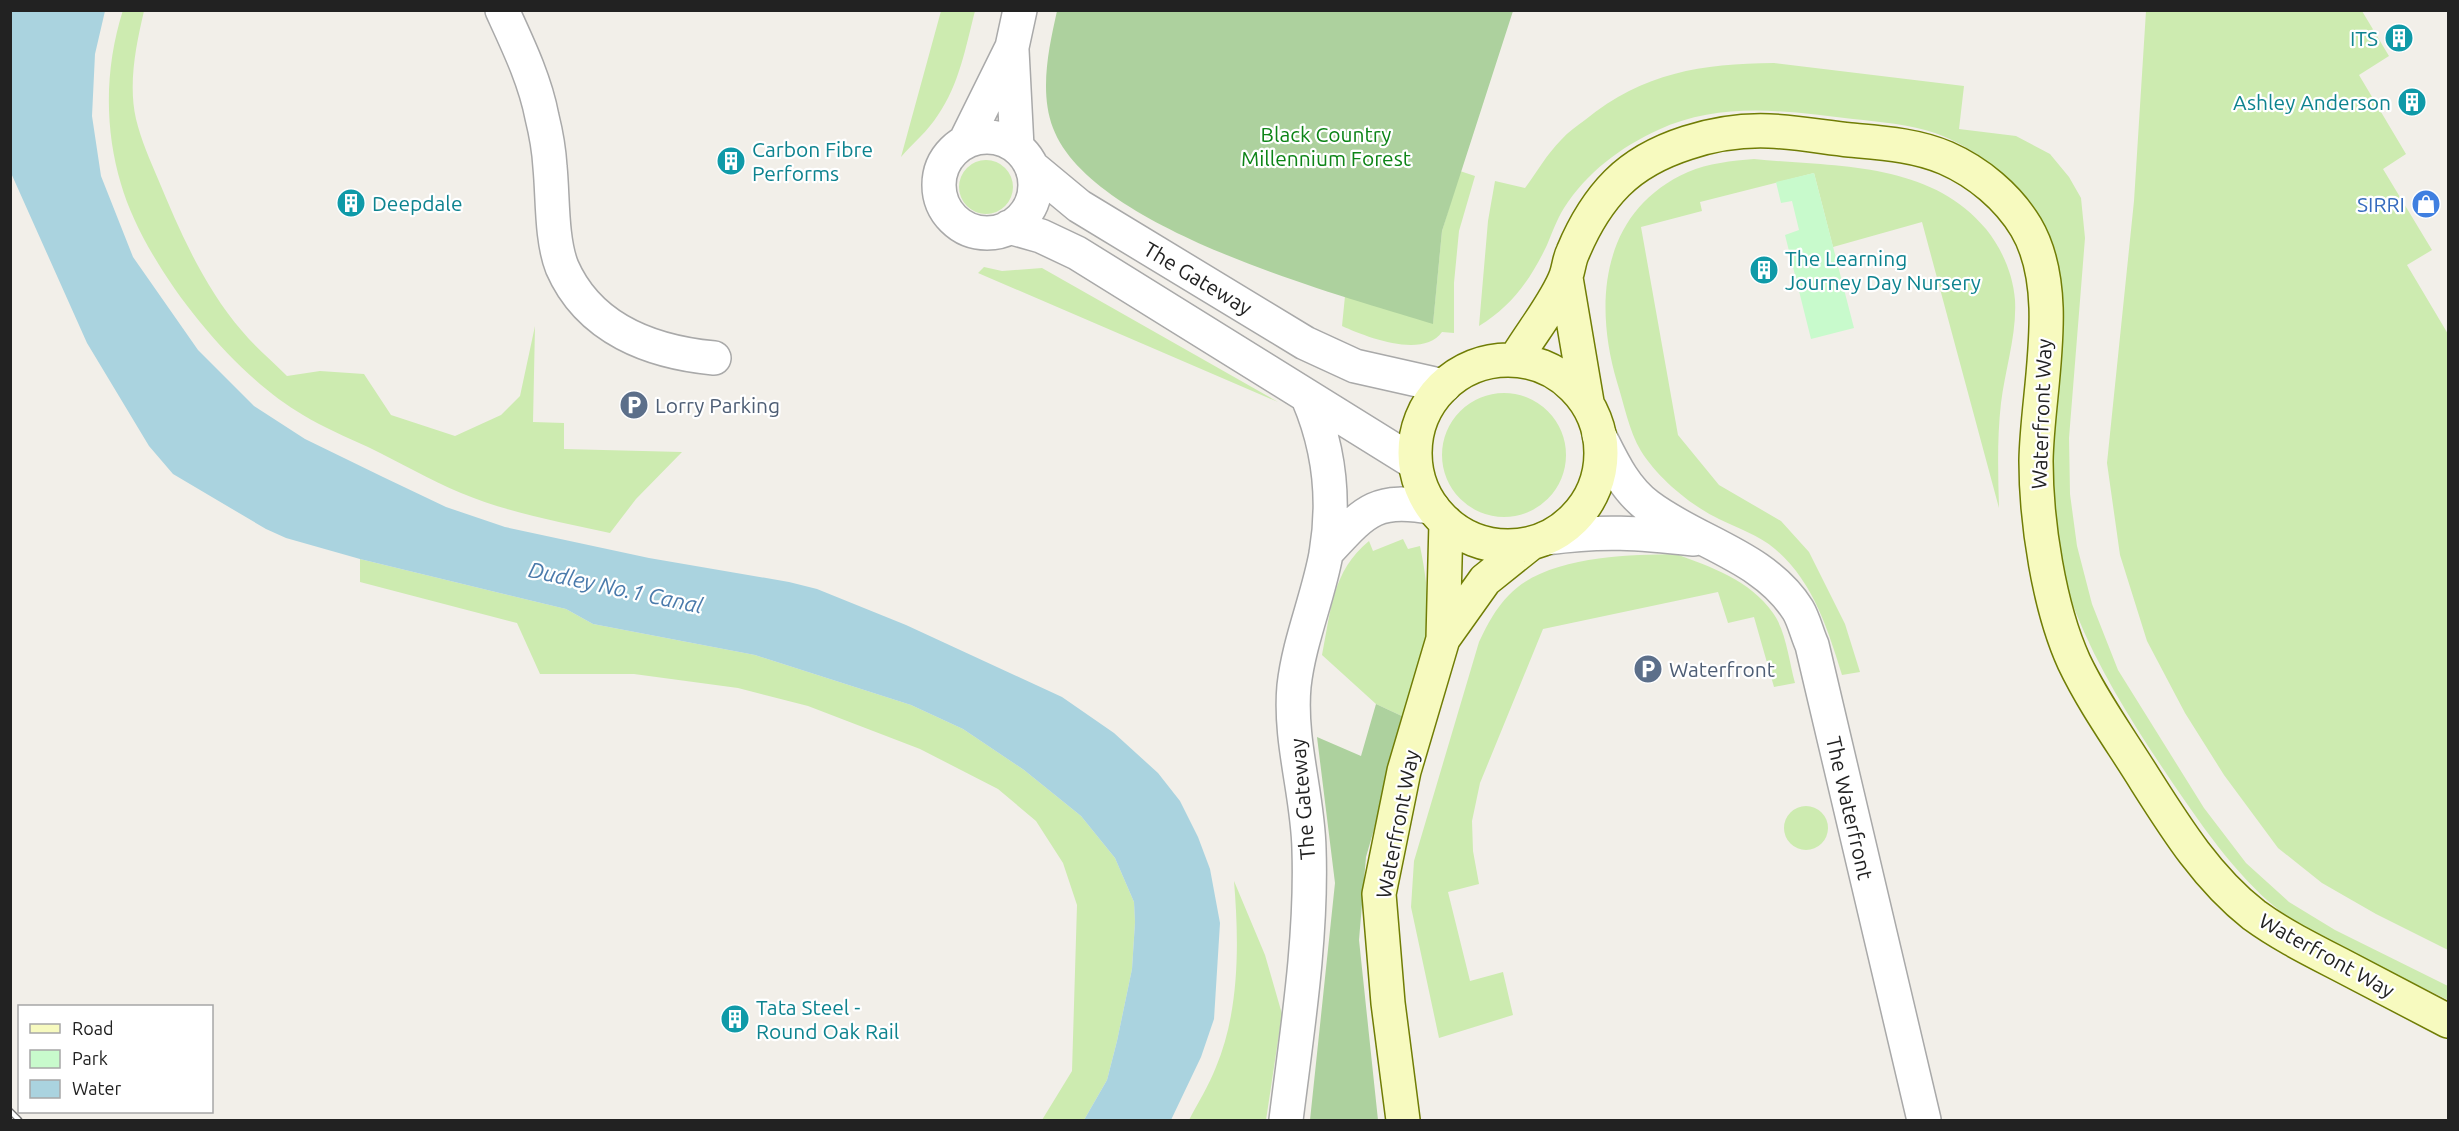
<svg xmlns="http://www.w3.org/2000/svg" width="2459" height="1131" font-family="Ubuntu,sans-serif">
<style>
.grass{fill:#cdebb0}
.forest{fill:#add19e}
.park{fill:#c8facc}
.water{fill:#aad3df}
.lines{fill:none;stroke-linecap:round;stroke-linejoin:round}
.street-casing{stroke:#a9a9a9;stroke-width:36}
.secondary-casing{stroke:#707d05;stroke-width:36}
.street{stroke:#fff;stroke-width:33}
.secondary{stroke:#f7fabf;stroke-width:33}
.rail-casing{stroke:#707070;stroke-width:7}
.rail{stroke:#fff;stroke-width:4.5;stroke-dasharray:14;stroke-linecap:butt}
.labels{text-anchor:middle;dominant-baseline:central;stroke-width:4.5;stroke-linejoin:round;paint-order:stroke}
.culture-label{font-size:21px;fill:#0d838f;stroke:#fff;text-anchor:start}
.park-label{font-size:21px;fill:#0c8416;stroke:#fff}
.shop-label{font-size:21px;fill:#366cbe;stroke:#fff;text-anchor:end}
.street-label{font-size:21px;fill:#222;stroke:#fff}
.service-label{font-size:21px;fill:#4e5e75;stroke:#fff;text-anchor:start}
.water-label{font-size:22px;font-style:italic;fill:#4a7aab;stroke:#fff}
</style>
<rect width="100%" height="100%" fill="#f2efe9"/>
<path class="grass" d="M 123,10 L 144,11 C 136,45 128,84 136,119 C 141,140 150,160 158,179 C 180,232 204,287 242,331 C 255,347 272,361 287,376 L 320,371 L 364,374 L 391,415 L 455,436 L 501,415 L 520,396 L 535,326 L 533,422 L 564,423 L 564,449 L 682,452 L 636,499 L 610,533 C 560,522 509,513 461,493 C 430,480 399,462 368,447 C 346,437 323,427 303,415 C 231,374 144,264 121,184 C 104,127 105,67 123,10 Z
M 941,11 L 975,11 C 966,46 959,85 938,115 C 928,131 913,143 901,157 Z
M 2146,11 L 2362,11 L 2389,56 L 2359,75 L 2406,154 L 2383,169 L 2432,250 L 2407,265 L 2448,334 L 2448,950 L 2376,914 L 2322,883 L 2278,848 L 2224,775 L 2185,713 L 2147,641 L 2120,555 L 2107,463 L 2134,201 Z
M 1774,63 L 1964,86 L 1959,129 L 2016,136 L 2050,154 L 2069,177 L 2081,198 L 2085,238 L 2069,438 L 2070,494 L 2077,546 L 2092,604 L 2118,670 L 2204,808 L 2246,863 L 2289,902 L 2335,930 L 2448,986 L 2448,1000 C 2395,973 2337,950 2287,916 C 2242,884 2205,830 2174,785 C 2137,730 2101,675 2076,613 C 2057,566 2052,509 2051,458 C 2050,389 2070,282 2041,221 C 2024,184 1973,146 1935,133 C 1909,124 1880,122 1853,119 C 1787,111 1721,101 1658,130 C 1621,147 1587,172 1564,208 C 1557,219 1552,233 1547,245 C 1531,279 1511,307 1479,326 L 1488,221 L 1495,181 L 1525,188 C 1537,172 1547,154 1561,140 C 1568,132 1577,126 1585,120 C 1644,72 1701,64 1774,63 Z
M 1754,159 C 1834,167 1930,161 1986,229 C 2002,249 2013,274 2015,300 C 2017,334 2005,370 2001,403 C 1997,438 1998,473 1999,508 L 1922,222 L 1833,247 L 1814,173 L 1700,202 L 1702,211 L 1641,227 L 1678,435 L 1719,485 L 1781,521 L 1809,552 L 1845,624 L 1860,672 L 1842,675 C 1828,630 1813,581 1775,549 C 1759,535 1737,528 1719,519 C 1690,505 1658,478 1641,451 C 1629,431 1624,404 1617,382 C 1593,301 1602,210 1688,172 C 1708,163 1732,161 1754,159 Z
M959 187a27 27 0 1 1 54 0a27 27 0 1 1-54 0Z
M 1460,171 L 1475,176 L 1459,231 L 1454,283 L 1454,333 L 1442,332 C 1423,359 1366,337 1342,326 L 1345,296 L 1433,323 L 1442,231 Z
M 984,267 L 1002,271 L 1042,268 L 1278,402 L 978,273 Z
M1442 455a62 62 0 1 1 124 0a62 62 0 1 1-124 0Z
M 1403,539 L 1408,549 L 1420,546 C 1435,619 1427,648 1406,718 L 1376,704 L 1322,655 C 1331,611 1332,571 1369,541 L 1373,551 Z
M 1676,554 C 1711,567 1750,580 1773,613 C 1786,631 1789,661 1795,683 L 1774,687 L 1754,617 L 1728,623 L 1718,592 L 1543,629 L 1480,783 L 1472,821 L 1473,851 L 1479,884 L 1448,892 L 1470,981 L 1503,972 L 1513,1015 L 1439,1038 L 1411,907 L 1414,861 L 1479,642 C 1487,625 1496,608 1509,595 C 1546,556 1626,555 1676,554 Z
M 360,559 L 566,609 L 593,624 L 755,655 L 911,705 L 963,729 L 1024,770 L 1081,816 L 1115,858 L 1134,902 L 1135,922 L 1132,969 L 1117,1041 L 1107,1080 L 1084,1120 L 1042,1120 L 1072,1071 L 1077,905 L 1063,863 L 1036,821 L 998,789 L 920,749 L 808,706 L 738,688 L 634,674 L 540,674 L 517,623 L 360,582 Z
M1784 828a22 22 0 1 1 44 0a22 22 0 1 1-44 0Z
M 1234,881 L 1265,955 L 1282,1014 L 1266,1120 L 1189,1120 C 1198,1103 1209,1085 1216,1067 C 1240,1010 1239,941 1234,881 Z"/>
<path class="forest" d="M 1057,11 L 1513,11 L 1442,231 L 1433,324 C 1336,294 1091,229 1053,128 C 1039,91 1049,47 1057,11 Z
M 1376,704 L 1406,718 L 1366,857 L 1359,940 L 1378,1120 L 1310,1120 L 1335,883 L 1317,737 L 1361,756 Z"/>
<path class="park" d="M 1814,173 L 1854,328 L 1811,339 L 1785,235 L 1799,230 L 1792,201 L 1781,203 L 1776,182 Z"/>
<path class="water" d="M 11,10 L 105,11 L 95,54 L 92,116 L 101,176 L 133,257 L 198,350 L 254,406 L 305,439 L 383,477 L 446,507 L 505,527 L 649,558 L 789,582 L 817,589 L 906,625 L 1062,697 L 1114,733 L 1158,773 L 1180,801 L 1198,837 L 1210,869 L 1220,923 L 1214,1019 L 1201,1057 L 1171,1120 L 1084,1120 L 1107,1080 L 1117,1041 L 1132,969 L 1135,922 L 1134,902 L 1115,858 L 1081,816 L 1024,770 L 963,729 L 911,705 L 755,655 L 593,624 L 566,609 L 360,559 L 286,538 L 266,529 L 173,474 L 149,446 L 87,343 L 11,173 Z"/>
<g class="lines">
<g class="street-casing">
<path id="street" d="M 502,10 C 518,45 535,80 542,117 C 546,133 549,150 550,167 C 553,197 551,239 562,267 C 589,329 651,352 714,358
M 1012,50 L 1017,147
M939 185a48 48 0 1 1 96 0a48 48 0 1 1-96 0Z
M 965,142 L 1012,47 L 1020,10
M 1032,167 L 1079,206 L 1305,343 L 1355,366 L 1444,386
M 1009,227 L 1041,236 L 1077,253 L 1415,463
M 1599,435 C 1612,461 1624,488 1648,506 C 1697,543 1764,556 1798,610 C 1804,620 1807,634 1812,645 L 1924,1120
M 1547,538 C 1602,530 1639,533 1694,539
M 1326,553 C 1364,512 1375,496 1433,508
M 1286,1120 C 1297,1031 1312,939 1309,849 C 1308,795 1289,741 1294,686 C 1299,641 1318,598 1326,554 C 1335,501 1329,447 1308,398"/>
</g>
<g class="secondary-casing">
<path id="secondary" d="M 1566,278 L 1587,402
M 1515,360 C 1529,336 1557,301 1566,276 C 1569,268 1569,260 1573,252 C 1583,228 1598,202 1617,183 C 1653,147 1718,129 1769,131 C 1796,132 1823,137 1850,140 C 1883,143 1916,145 1946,158 C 1978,172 2008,197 2026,227 C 2064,291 2037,390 2036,461 C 2036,522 2049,607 2074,662 C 2094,704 2122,742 2146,781 C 2177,830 2208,879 2254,915 C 2280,934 2310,949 2339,964 C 2376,983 2412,1002 2448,1021
M1415 453a93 93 0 1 1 186 0a93 93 0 1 1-186 0Z
M 1443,639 L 1485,580 L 1530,544
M 1403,1120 L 1388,1003 L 1379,894 L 1404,771 L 1443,639 L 1446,522"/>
</g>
<use href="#street" class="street"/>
<use href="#secondary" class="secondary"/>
<g class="rail-casing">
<path id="rail" d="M 10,1111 L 19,1120"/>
</g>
<use href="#rail" class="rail"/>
</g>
<defs>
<g id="building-disc" transform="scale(1.5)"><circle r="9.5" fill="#0f9aa8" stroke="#fff"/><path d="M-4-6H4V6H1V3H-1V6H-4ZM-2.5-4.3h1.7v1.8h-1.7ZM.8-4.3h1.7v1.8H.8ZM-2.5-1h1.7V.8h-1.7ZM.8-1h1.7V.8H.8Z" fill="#fff"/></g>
<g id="shop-disc" transform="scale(1.5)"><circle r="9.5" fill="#3f7fe0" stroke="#fff"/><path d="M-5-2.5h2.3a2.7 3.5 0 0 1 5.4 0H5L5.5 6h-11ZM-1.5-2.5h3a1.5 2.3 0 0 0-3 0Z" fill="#fff"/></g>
<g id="parking-disc" transform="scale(1.5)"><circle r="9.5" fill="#5c6f8a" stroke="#fff"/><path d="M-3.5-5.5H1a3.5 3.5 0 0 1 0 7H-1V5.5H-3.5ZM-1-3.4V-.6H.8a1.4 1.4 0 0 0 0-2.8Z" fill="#fff"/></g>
</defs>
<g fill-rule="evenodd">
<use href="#building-disc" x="2399" y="38"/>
<use href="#building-disc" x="2412" y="102"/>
<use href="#building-disc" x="731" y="161"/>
<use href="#building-disc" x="351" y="203"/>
<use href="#shop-disc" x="2426" y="204"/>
<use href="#building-disc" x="1764" y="270"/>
<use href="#parking-disc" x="634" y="405"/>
<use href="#parking-disc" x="1648" y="669"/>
<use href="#building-disc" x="735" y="1019"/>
</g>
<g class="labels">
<g class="culture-label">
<text x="2378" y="38" text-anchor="end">ITS</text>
<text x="2391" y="102" text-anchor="end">Ashley Anderson</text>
<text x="752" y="149">Carbon Fibre<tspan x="752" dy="24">Performs</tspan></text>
<text x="372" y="203">Deepdale</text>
<text x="1785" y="258">The Learning<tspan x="1785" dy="24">Journey Day Nursery</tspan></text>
<text x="756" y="1007">Tata Steel -<tspan x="756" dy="24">Round Oak Rail</tspan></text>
</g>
<g class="park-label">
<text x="1326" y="134">Black Country<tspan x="1326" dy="24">Millennium Forest</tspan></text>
</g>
<g class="shop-label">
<text x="2405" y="204">SIRRI</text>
</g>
<g class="street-label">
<text transform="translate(1198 278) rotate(31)">The Gateway</text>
<text transform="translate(2041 414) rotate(-88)">Waterfront Way</text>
<text transform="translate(1302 799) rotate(-95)">The Gateway</text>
<text transform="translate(1850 808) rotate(77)">The Waterfront</text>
<text transform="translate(1397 824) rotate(-79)">Waterfront Way</text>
<text transform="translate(2327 955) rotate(29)">Waterfront Way</text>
</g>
<g class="service-label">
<text x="655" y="405">Lorry Parking</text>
<text x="1669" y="669">Waterfront</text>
</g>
<g class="water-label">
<text transform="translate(616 587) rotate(12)">Dudley No.1 Canal</text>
</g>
</g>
<rect width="2459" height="1131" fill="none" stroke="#222222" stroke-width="24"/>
<rect x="18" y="1005" width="195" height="108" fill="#ffffff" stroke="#a7a7a7" stroke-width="1.5"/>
<rect x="30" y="1024" width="30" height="9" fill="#f7fabf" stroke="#a7a7a7" stroke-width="1.5"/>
<text x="72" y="1035" font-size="18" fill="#222222">Road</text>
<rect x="30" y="1050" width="30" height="18" fill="#c8facc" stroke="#a7a7a7" stroke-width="1.5"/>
<text x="72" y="1065" font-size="18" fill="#222222">Park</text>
<rect x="30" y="1080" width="30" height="18" fill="#aad3df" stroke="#a7a7a7" stroke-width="1.5"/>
<text x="72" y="1095" font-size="18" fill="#222222">Water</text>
</svg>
